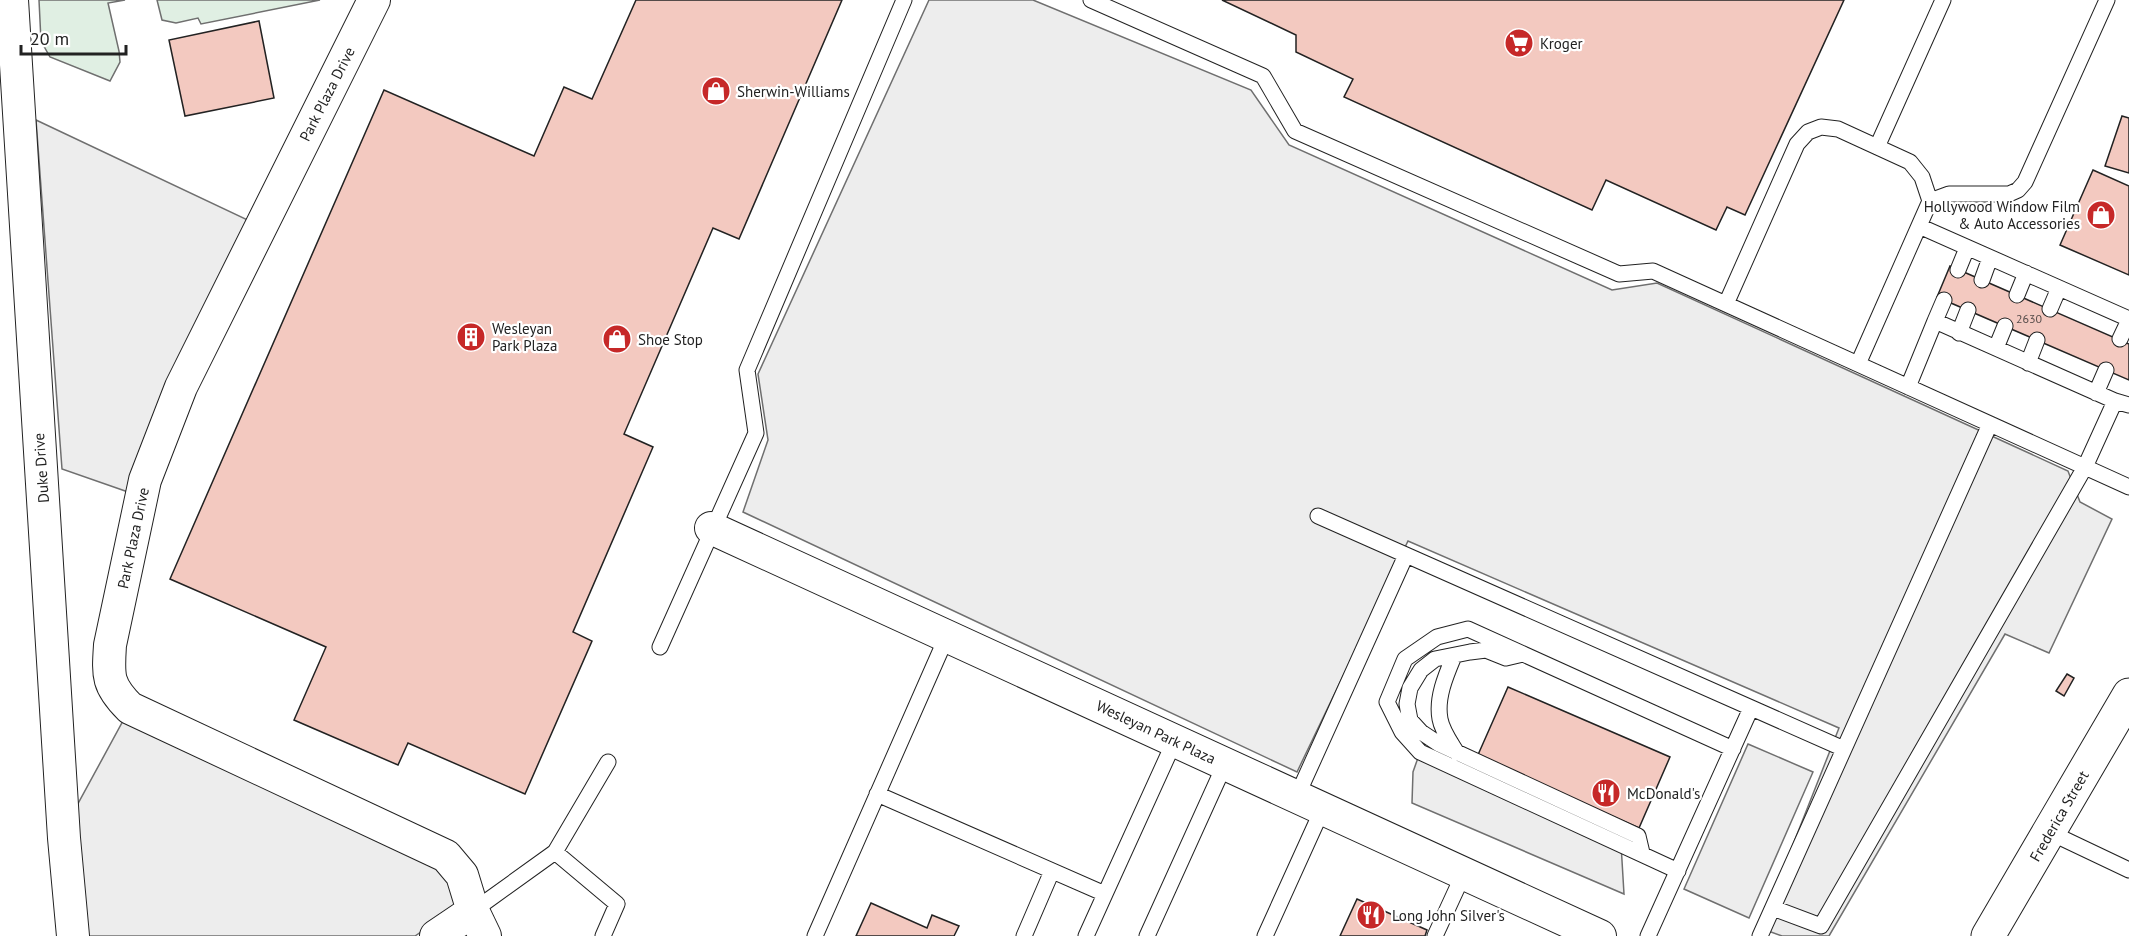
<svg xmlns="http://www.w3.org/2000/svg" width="2129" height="936" font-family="'PT Sans',sans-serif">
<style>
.green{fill:#e0efe3;stroke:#6f6f6f;stroke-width:1.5}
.parking{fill:#ededed;stroke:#6f6f6f;stroke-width:1.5}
.building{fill:#f3c9c0;stroke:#222;stroke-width:1.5}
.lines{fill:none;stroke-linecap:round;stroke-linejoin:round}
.lane-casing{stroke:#222;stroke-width:17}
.street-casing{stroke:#222;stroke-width:34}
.primary-casing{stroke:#222;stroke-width:35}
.lane{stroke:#fff;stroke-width:15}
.street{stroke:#fff;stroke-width:32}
.primary{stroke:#fff;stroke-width:33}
.labels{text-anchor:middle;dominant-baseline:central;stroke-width:4.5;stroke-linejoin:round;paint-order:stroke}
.number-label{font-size:12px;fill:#564c4a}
.poi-label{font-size:15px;fill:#222;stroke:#fff;text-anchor:start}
.street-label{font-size:15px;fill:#222;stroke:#fff}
</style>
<rect width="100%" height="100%" fill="#fff"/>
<path class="green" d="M 39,0 L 125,0 L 108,3 L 119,51 L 120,62 L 110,81 L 50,57 L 41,41 Z
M 157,0 L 320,0 L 201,24 L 198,18 L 176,23 L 162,20 Z"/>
<path class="parking" d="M 929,0 L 1033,0 L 1251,90 L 1289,145 L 1612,290 L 1657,283 L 2068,471 L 2080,502 L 2112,519 L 2049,653 L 2005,634 L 1829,936 L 1782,936 L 1760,928 L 1839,728 L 1408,541 L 1297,772 L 743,512 L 768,440 L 758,374 Z
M 36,120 L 252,222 L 131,493 L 62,469 Z
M 130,708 L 446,856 L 469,899 L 415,936 L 88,936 L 74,811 Z
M 1748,744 L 1813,772 L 1749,918 L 1684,889 Z
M 1420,752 L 1621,844 L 1624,894 L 1412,803 L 1413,772 Z"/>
<path class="building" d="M 636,0 L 842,0 L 739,239 L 713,228 L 624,434 L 653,447 L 573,632 L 592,641 L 525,794 L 408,743 L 398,765 L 294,720 L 326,647 L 170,579 L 384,90 L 534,156 L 564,87 L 592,99 Z
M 1222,0 L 1844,0 L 1745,215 L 1727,207 L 1716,230 L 1606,180 L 1592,210 L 1344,97 L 1353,79 L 1296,52 L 1296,35 Z
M 259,21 L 274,98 L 185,116 L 169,40 Z
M 2122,116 L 2129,118 L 2129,173 L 2105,166 Z
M 2093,170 L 2129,186 L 2129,275 L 2060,245 Z
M 1950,266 L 2129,344 L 2129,380 L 1937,297 Z
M 2067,674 L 2074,678 L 2064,696 L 2056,691 Z
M 1508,687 L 1670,757 L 1639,828 L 1477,757 Z
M 1357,899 L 1427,930 L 1425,936 L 1340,936 Z
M 871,903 L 927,928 L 932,915 L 959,926 L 954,936 L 856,936 Z"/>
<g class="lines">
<g class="lane-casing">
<path id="lane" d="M 1091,0 L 1263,76 L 1295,131 L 1619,274 L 1653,271 L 2129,487
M 1877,147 L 1943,0
M 1919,226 L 2129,319
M 1958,270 L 1967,248
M 1982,280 L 1990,258
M 2017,295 L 2026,273
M 1944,300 L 1935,321 L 2115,401
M 1726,304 L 1797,144 L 1808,132 L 1821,127 L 1838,129 L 1910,162 L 1922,177 L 1930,201
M 2050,309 L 2059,288
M 1959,333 L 1968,310
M 2120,339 L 2129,320
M 1996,348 L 2005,326
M 2028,363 L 2037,340
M 1858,364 L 1930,201 L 1949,194 L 2009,194 L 2018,190 L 2025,182 L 2107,0
M 1908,387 L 1935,321
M 2096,393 L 2106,370
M 1318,516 L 1844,749
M 660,647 L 756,433 L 747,370 L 904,0
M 1523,654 L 1506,658 L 1486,650 L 1470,652 L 1435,659 L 1421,670 L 1410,688 L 1407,704 L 1410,720 L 1421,732 L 1439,744 L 1638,836 L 1642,853
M 1454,656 C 1446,675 1436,698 1440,719 C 1442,731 1451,743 1457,753
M 877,794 L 1105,894 L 1175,740
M 1297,796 L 1406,555
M 2049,832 L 2129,870
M 555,852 L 617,904 L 603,936
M 1678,871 L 1420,752 L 1402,732 L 1387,702 L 1405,659 L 1437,637 L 1468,629 L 1733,749
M 1773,908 L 1821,926 L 2085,467 L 2115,401 L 2129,405
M 473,911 L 555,852 L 608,762
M 815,936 L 947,636
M 1024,936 L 1052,871
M 1086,936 L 1105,894
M 1147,936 L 1225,764
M 1265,936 L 1323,808
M 1435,936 L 1464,873
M 1648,936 L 1751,708
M 1760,936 L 1990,424"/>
</g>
<g class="street-casing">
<path id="street" d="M 12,0 L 64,838 L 73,936
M 374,0 L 181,387 L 145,480 L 110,645 C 108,676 107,685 130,708 L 446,856 L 462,875 L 473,911 L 485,936
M 711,528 L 1600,936
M 436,936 L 473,911"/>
</g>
<g class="primary-casing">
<path id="primary" d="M 1988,936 L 2129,695"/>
</g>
<use href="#lane" class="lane"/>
<use href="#street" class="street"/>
<use href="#primary" class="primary"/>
</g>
<defs>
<g id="supermarket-disc" transform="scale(1.5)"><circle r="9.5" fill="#c62828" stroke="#fff"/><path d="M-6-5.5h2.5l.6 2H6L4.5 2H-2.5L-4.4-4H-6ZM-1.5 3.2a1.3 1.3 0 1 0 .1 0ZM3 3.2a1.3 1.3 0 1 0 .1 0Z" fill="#fff"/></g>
<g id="shop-disc" transform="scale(1.5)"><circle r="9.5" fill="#c62828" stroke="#fff"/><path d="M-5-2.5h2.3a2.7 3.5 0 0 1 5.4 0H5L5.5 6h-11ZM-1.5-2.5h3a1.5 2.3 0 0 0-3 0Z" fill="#fff"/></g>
<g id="building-disc" transform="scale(1.5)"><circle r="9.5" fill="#c62828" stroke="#fff"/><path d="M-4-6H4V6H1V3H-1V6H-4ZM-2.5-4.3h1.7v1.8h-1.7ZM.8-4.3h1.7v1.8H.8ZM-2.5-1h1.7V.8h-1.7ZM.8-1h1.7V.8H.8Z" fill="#fff"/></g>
<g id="restaurant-disc" transform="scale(1.5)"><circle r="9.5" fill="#c62828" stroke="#fff"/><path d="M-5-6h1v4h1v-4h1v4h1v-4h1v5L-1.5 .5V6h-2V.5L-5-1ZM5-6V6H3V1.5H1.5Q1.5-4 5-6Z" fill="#fff"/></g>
</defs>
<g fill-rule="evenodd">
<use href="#supermarket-disc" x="1519" y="43"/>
<use href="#shop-disc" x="716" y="91"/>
<use href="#shop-disc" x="2101" y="215"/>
<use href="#building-disc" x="471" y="337"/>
<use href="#shop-disc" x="617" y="339"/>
<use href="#restaurant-disc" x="1606" y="793"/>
<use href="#restaurant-disc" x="1371" y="915"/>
</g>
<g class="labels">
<g class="number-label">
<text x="2029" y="318">2630</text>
</g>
<g class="poi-label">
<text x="1540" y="43">Kroger</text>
<text x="737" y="91">Sherwin-Williams</text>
<text x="2080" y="206" text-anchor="end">Hollywood Window Film<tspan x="2080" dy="17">&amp; Auto Accessories</tspan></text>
<text x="492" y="328">Wesleyan<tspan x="492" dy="17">Park Plaza</tspan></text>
<text x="638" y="339">Shoe Stop</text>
<text x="1627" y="793">McDonald's</text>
<text x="1392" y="915">Long John Silver's</text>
</g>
<g class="street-label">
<text transform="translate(327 94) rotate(-63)">Park Plaza Drive</text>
<text transform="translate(41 468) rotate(-94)">Duke Drive</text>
<text transform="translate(133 538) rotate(-78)">Park Plaza Drive</text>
<text transform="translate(1156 732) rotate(25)">Wesleyan Park Plaza</text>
<text transform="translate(2059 816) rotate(-60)">Frederica Street</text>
</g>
</g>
<path d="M21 45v9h105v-9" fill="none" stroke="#222222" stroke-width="3"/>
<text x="30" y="45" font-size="18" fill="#222222" stroke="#ffffff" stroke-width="4.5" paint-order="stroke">20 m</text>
</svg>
